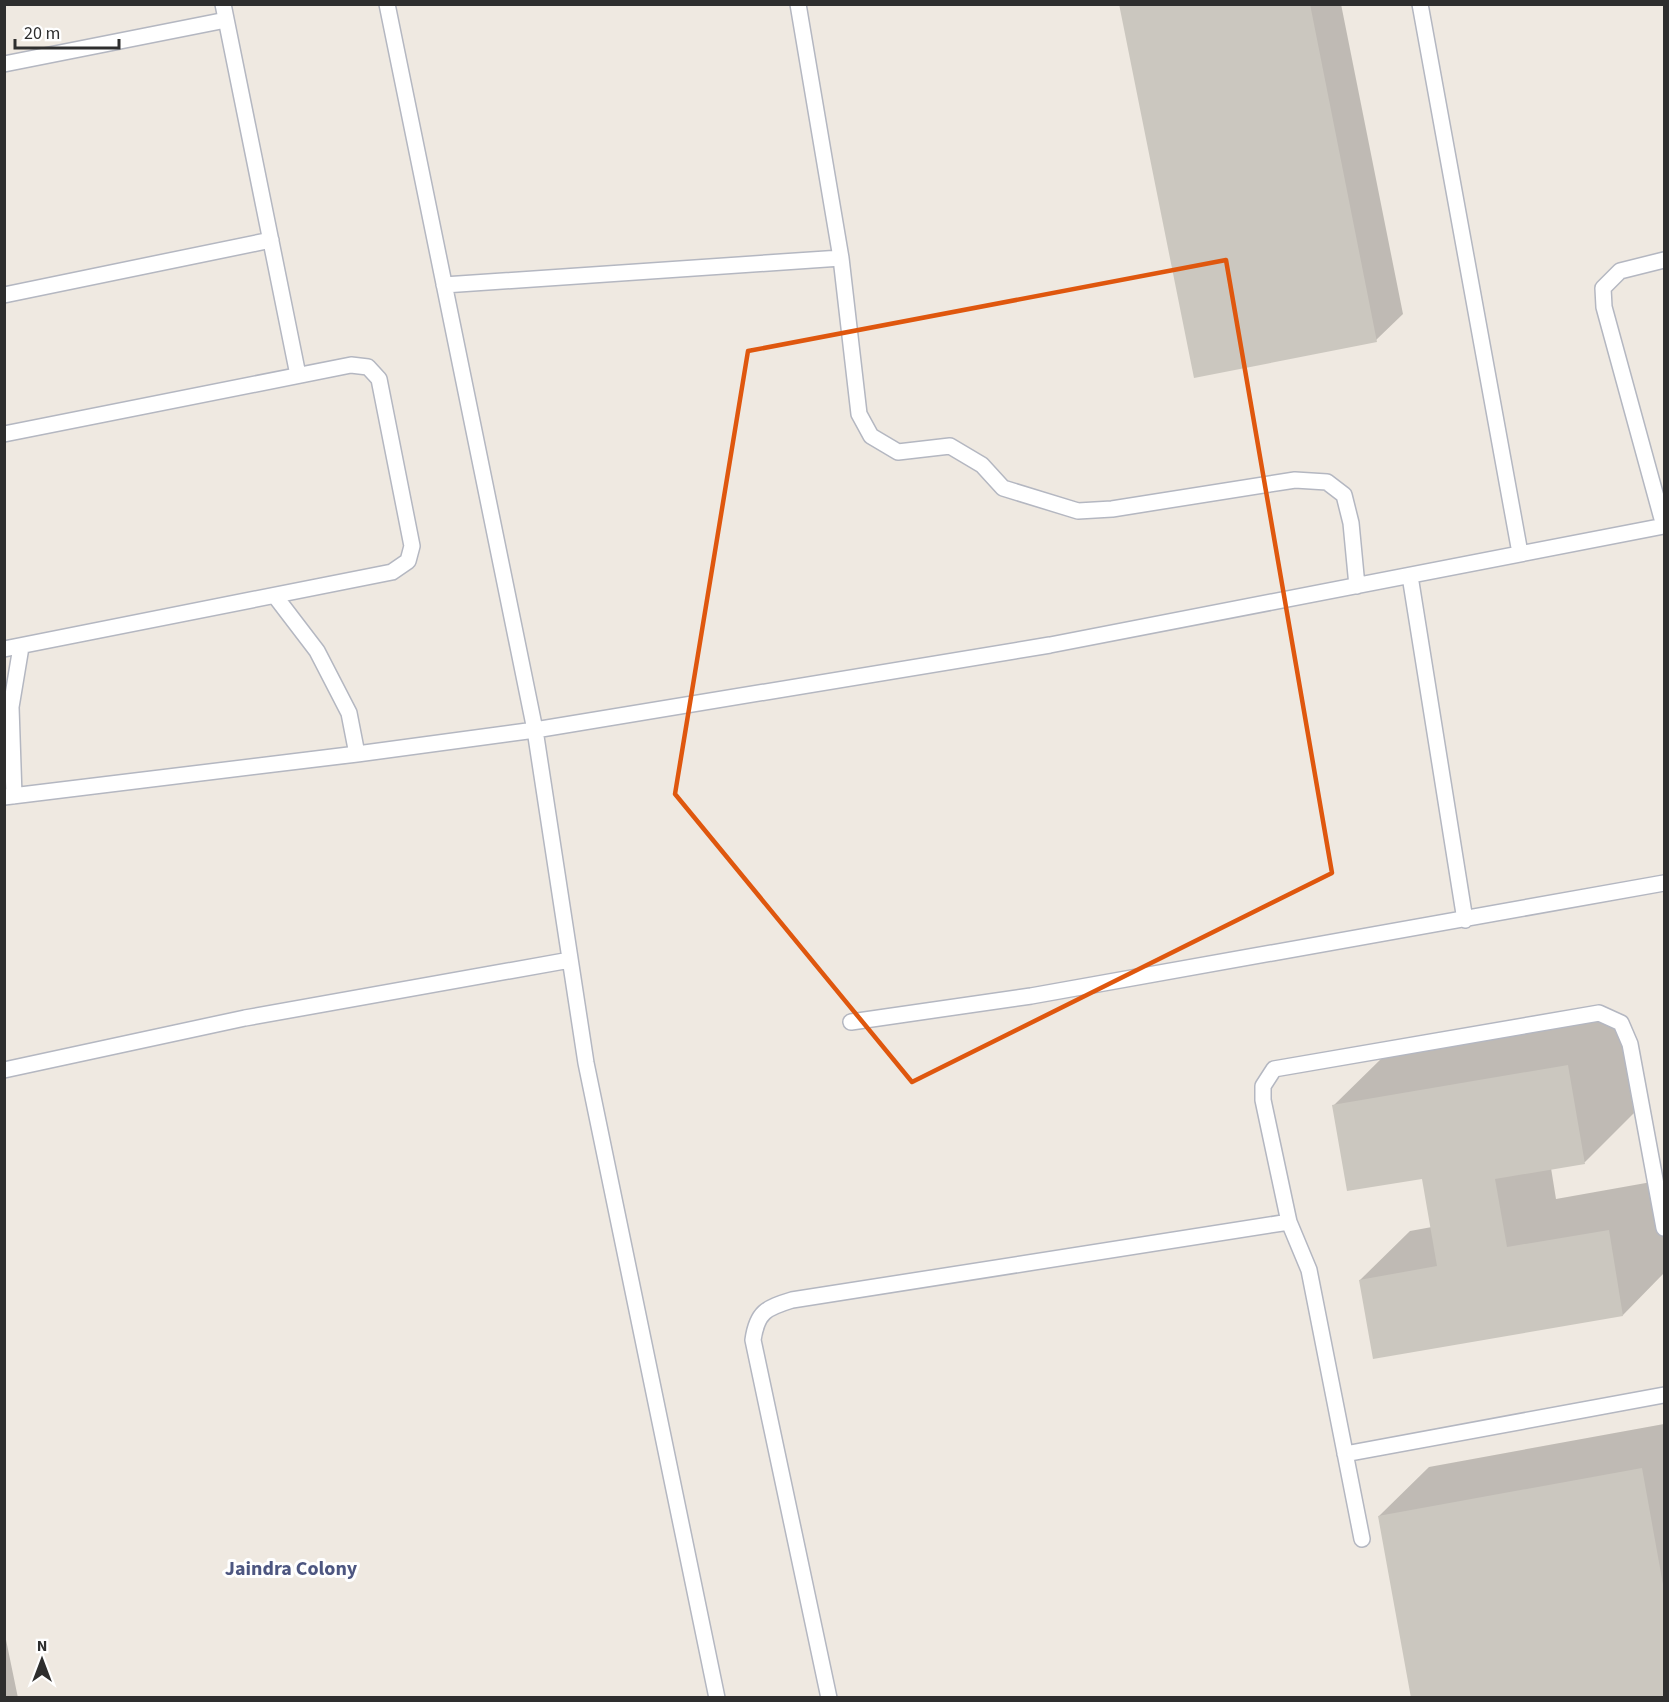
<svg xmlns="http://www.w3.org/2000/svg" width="1669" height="1702" font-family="'Source Sans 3',sans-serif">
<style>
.shadow{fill:#0003}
.building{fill:#cbc7bf}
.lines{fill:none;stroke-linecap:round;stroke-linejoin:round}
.service-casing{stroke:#b4b7c1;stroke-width:18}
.service{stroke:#fff;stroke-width:15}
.marked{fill:none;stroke:#df570e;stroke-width:4.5;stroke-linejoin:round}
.labels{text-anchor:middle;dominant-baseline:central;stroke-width:6;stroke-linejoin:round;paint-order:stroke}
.neighbourhood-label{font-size:20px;font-weight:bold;fill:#4d5680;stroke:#fff}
</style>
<rect width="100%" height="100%" fill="#efe9e1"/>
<path class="shadow" d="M 1120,4 L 1341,4 L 1403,314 L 1376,340 Z
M 1617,1017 L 1634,1113 L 1585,1162 L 1551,1168 L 1556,1199 L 1657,1181 L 1664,1222 L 1664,1273 L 1623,1315 L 1360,1280 L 1410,1231 L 1432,1227 L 1424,1177 L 1333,1106 L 1383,1057 Z
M 1664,1424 L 1664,1696 L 1658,1698 L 1379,1516 L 1429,1467 Z
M 4,1630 L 18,1698 L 4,1698 Z"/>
<path class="building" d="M 1119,4 L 1310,4 L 1377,342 L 1194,378 Z
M 1568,1065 L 1585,1164 L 1495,1179 L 1507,1247 L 1609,1230 L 1623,1316 L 1373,1359 L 1359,1280 L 1437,1266 L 1422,1179 L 1347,1191 L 1332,1105 Z
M 1642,1468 L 1664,1590 L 1664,1698 L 1411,1698 L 1378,1516 Z"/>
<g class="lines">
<g class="service-casing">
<path id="service" d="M 223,4 L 298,375
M 387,4 L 535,730 L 586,1063 L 717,1698
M 798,4 L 841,258 L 859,414 L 871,436 L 898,452 L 950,446 L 982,465 L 1003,488 L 1078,511 L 1112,509 L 1295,480 L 1327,482 L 1344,495 L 1351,523 L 1357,586
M 1420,4 L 1520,553
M 4,64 L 226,20
M 444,285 L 841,258
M 4,295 L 271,240
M 4,434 L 351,365 L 368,367 L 379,379 L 412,546 L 408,561 L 392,572 L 4,649
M 1664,526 L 1604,307 L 1603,288 L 1620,271 L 1664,260
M 1410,576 L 1465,920
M 275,596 L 317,651 L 349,713 L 357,754
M 14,796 L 11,707 L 21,647
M 4,797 L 357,754 L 535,730 L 1050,645 L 1664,526
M 851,1022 L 1031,996 L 1664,883
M 4,1070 L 245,1018 L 570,960
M 1289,1222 L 1309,1270 L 1362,1539
M 1345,1454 L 1664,1395
M 829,1698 L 753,1340 C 757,1312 766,1308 792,1300 L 1289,1222 L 1263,1100 L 1263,1086 L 1274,1069 L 1599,1013 L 1621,1023 L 1630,1044 L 1664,1228"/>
</g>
<use href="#service" class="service"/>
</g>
<path class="marked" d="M 1226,260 L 1332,873 L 912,1082 L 675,794 L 748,351 Z"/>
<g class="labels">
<g class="neighbourhood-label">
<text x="291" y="1569">Jaindra Colony</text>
</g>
</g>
<rect width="1669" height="1702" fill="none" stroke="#2e2e2e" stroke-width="12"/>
<g transform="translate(42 1660)" stroke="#ffffff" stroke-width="4.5" paint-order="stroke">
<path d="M0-4.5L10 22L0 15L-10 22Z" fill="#2e2e2e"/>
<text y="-9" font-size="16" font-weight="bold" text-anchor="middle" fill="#2e2e2e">N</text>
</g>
<path d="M15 39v9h104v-9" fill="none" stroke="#2e2e2e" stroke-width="3"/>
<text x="24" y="39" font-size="18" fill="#2e2e2e" stroke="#ffffff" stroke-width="4.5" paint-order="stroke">20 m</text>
</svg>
